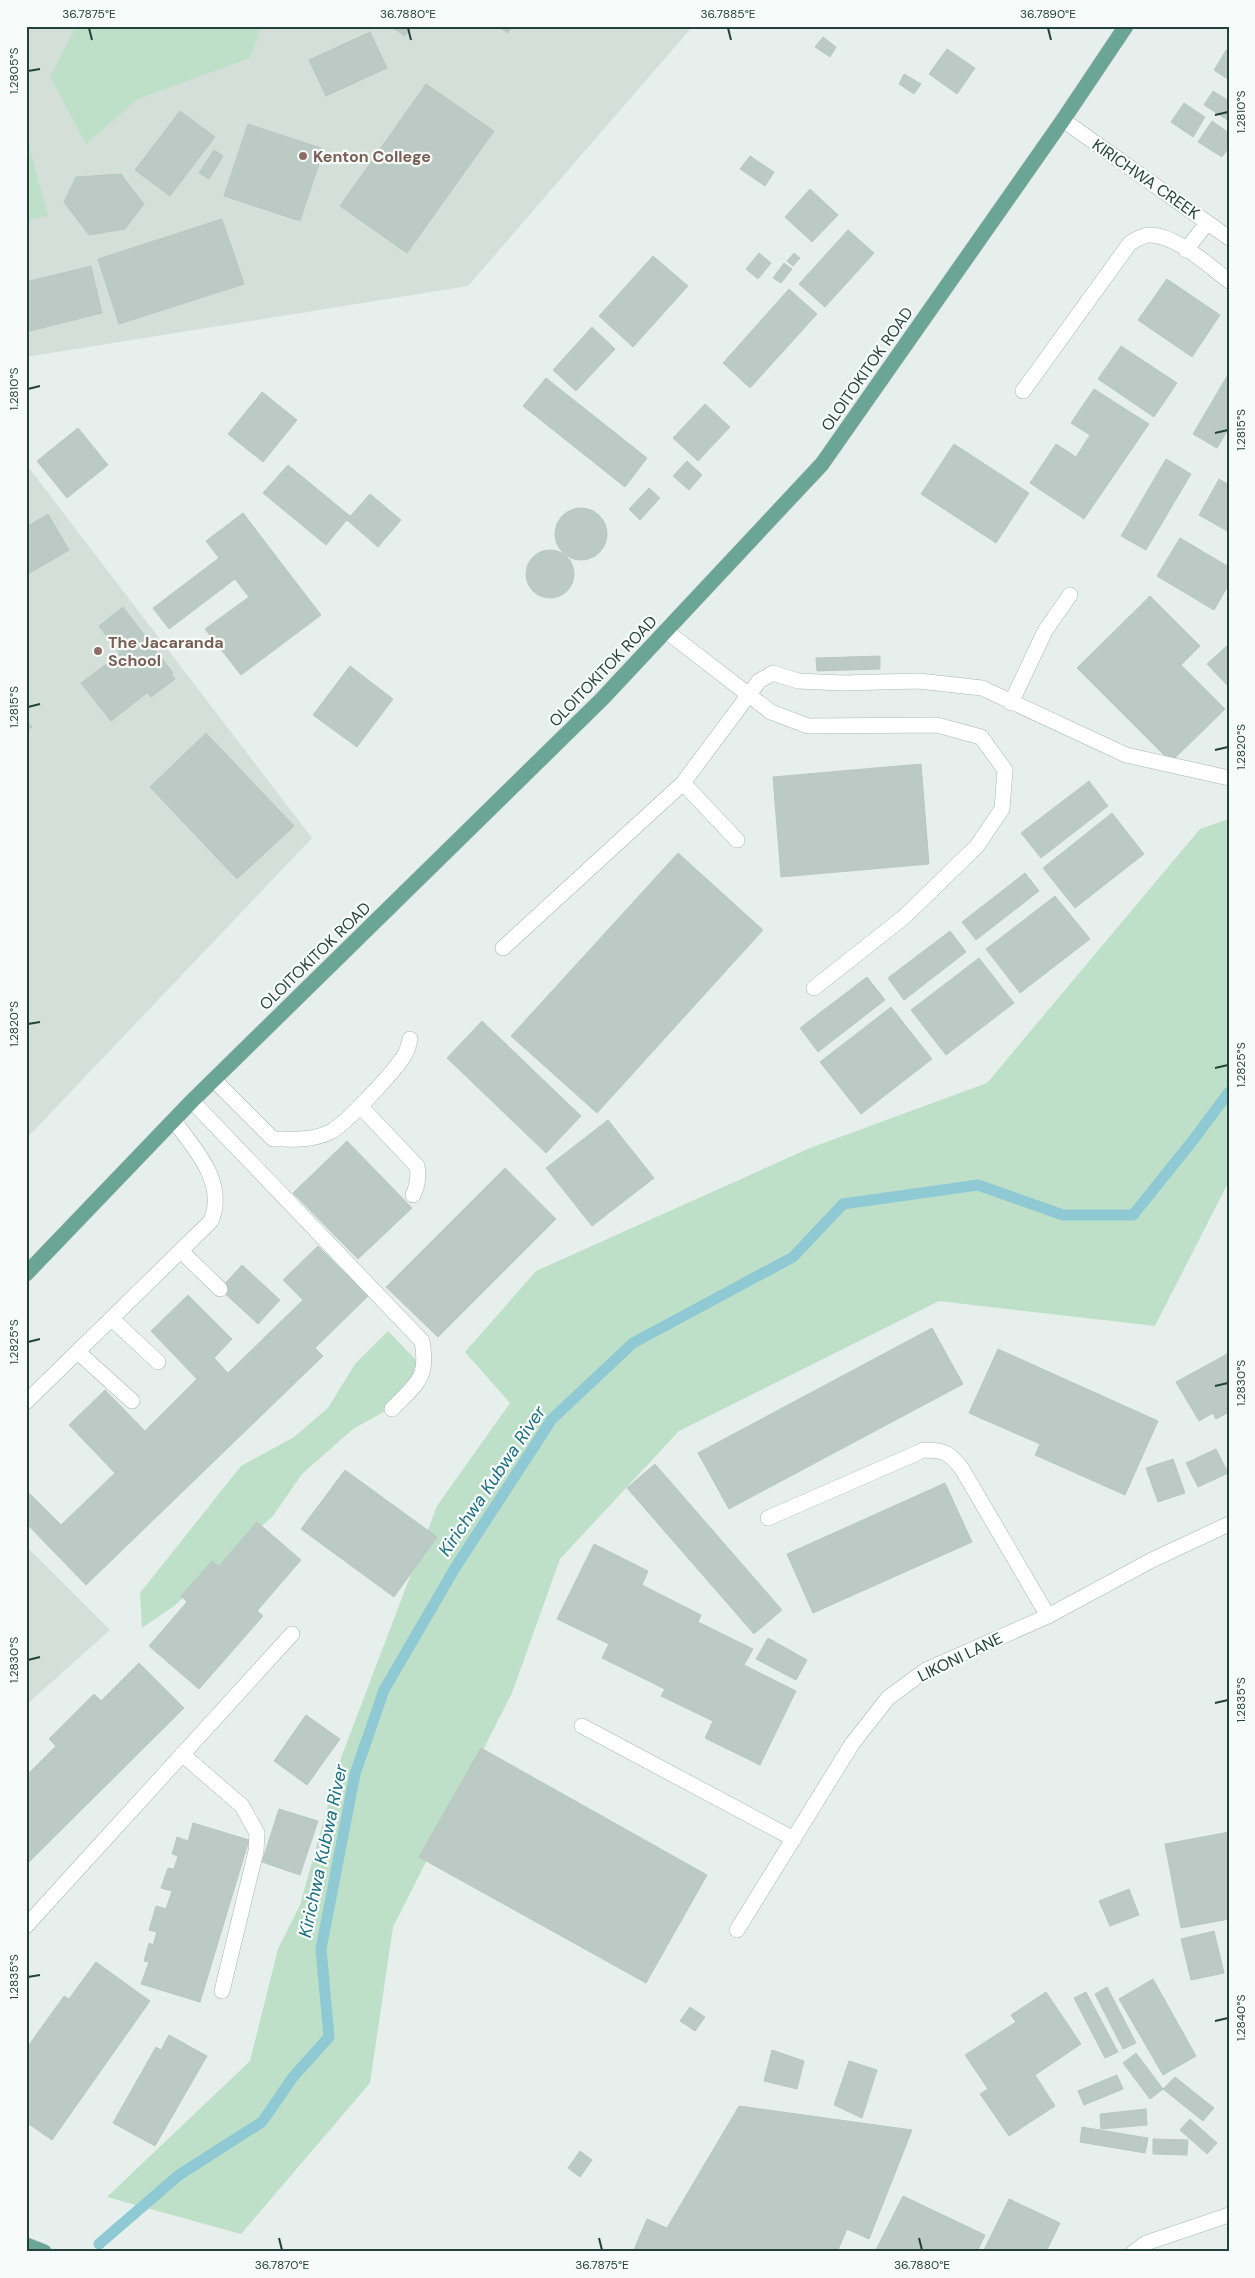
<svg xmlns="http://www.w3.org/2000/svg" width="1255" height="2278" font-family="'DM Sans',sans-serif">
<style>
.built{fill:#d4dfda}
.green{fill:#bfe0c8}
.lines{fill:none;stroke-linecap:round;stroke-linejoin:round}
.stream{stroke:#8ec9d4;stroke-width:11}
.building{fill:#bbcac4;stroke:#b8c9c2}
.minor-casing{stroke:#a8b8b2;stroke-width:16}
.major-casing{stroke:#c2cac8;stroke-width:16}
.minor{stroke:#fff;stroke-width:15}
.major{stroke:#6aa596;stroke-width:15}
.ticks{fill:none;stroke:#24423a;stroke-width:2}
.education-dot{fill:#8d6e63;stroke:#f7fbf9;stroke-width:2}
.labels{text-anchor:middle;dominant-baseline:central;stroke-width:4.5;stroke-linejoin:round;paint-order:stroke}
.education-label{font-size:16px;font-weight:bold;fill:#785e54;stroke:#f7fbf9;text-anchor:start}
.street-label{font-size:16px;fill:#24423a;stroke:#f7fbf9}
.water-label{font-size:18px;font-style:italic;fill:#1c6f80;stroke:#f7fbf9}
.neatline{fill:none;stroke:#24423a;stroke-width:2}
.ticks-label{font-size:12px;text-anchor:middle;fill:#24423a}
</style>
<rect width="100%" height="100%" fill="#e6efeb"/>
<path class="built" d="M 26,26 L 693,26 L 468,286 L 26,357 Z
M 26,464 L 312,838 L 26,1139 Z
M 26,1546 L 110,1630 L 26,1705 Z"/>
<path class="green" d="M 76,26 L 262,26 L 250,58 L 138,99 L 86,144 L 50,77 Z
M 26,134 L 48,216 L 26,220 Z
M 1229,819 L 1229,1181 L 1155,1326 L 939,1301 L 679,1431 L 560,1559 L 512,1693 L 393,1927 L 370,2083 L 241,2234 L 107,2197 L 250,2061 L 278,1949 L 300,1905 L 342,1755 L 437,1506 L 510,1403 L 465,1352 L 536,1271 L 810,1148 L 987,1083 L 1200,829 Z
M 388,1331 L 420,1364 L 405,1400 L 353,1429 L 302,1474 L 273,1516 L 174,1606 L 142,1628 L 140,1593 L 241,1466 L 294,1437 L 328,1408 L 355,1364 Z"/>
<g class="lines">
<path class="stream" d="M 99,2244 L 179,2175 L 262,2122 L 293,2077 L 329,2037 L 321,1949 L 355,1774 L 384,1690 L 455,1568 L 552,1419 L 633,1343 L 793,1257 L 843,1204 L 978,1185 L 1063,1215 L 1133,1215 L 1194,1139 L 1229,1092"/>
</g>
<path class="building" d="M 390,26 L 412,26 L 405,36 Z
M 497,26 L 512,26 L 508,33 Z
M 370,32 L 387,68 L 326,96 L 309,60 Z
M 823,37 L 836,47 L 830,57 L 815,47 Z
M 947,49 L 975,68 L 957,94 L 929,74 Z
M 1227,49 L 1229,49 L 1229,80 L 1214,70 Z
M 904,74 L 921,84 L 914,94 L 899,84 Z
M 426,84 L 494,131 L 407,253 L 340,206 Z
M 1213,91 L 1229,101 L 1229,121 L 1204,105 Z
M 1184,103 L 1205,117 L 1193,137 L 1171,122 Z
M 180,111 L 215,137 L 170,196 L 135,170 Z
M 1212,121 L 1229,133 L 1229,147 L 1222,157 L 1198,142 Z
M 248,124 L 324,149 L 300,221 L 224,196 Z
M 214,150 L 223,156 L 209,179 L 199,173 Z
M 750,156 L 774,172 L 765,186 L 740,169 Z
M 121,174 L 144,204 L 125,229 L 89,235 L 64,202 L 76,177 Z
M 810,189 L 838,215 L 812,242 L 785,217 Z
M 222,219 L 244,284 L 119,324 L 98,259 Z
M 848,230 L 874,253 L 825,307 L 799,284 Z
M 759,253 L 771,263 L 758,279 L 746,269 Z
M 794,253 L 800,258 L 793,266 L 787,261 Z
M 653,256 L 688,286 L 633,347 L 599,316 Z
M 784,263 L 792,269 L 781,283 L 773,278 Z
M 91,266 L 102,313 L 26,332 L 26,282 Z
M 1167,279 L 1220,315 L 1192,357 L 1138,320 Z
M 789,289 L 817,314 L 750,388 L 723,363 Z
M 592,327 L 615,349 L 576,391 L 553,370 Z
M 1121,346 L 1177,383 L 1154,417 L 1098,379 Z
M 1229,373 L 1229,428 L 1217,448 L 1193,434 Z
M 546,378 L 647,458 L 625,487 L 523,406 Z
M 1094,389 L 1149,424 L 1084,519 L 1030,483 L 1056,444 L 1076,457 L 1090,435 L 1071,423 Z
M 262,392 L 297,420 L 263,462 L 228,434 Z
M 705,404 L 730,427 L 698,461 L 673,438 Z
M 78,428 L 108,465 L 67,498 L 37,461 Z
M 954,444 L 1029,493 L 996,543 L 921,494 Z
M 1166,459 L 1191,474 L 1146,550 L 1121,536 Z
M 687,461 L 702,475 L 689,490 L 673,476 Z
M 288,465 L 350,516 L 326,545 L 263,493 Z
M 1219,479 L 1229,485 L 1229,532 L 1199,515 Z
M 649,488 L 660,498 L 640,520 L 629,509 Z
M 370,494 L 401,520 L 378,547 L 347,520 Z
M555 534a26 26 0 1 1 52 0a26 26 0 1 1-52 0Z
M 243,513 L 321,615 L 241,675 L 205,629 L 249,597 L 235,579 L 169,629 L 153,608 L 219,558 L 206,541 Z
M 48,514 L 69,550 L 26,575 L 26,527 Z
M 1180,538 L 1229,567 L 1229,584 L 1214,610 L 1157,576 Z
M526 574a24 24 0 1 1 48 0a24 24 0 1 1-48 0Z
M 1150,596 L 1200,646 L 1181,665 L 1225,709 L 1171,762 L 1077,668 Z
M 123,607 L 173,673 L 171,674 L 175,679 L 151,697 L 147,693 L 111,721 L 81,683 L 120,654 L 99,626 Z
M 1229,644 L 1229,687 L 1207,664 Z
M 880,656 L 880,669 L 817,671 L 816,658 Z
M 350,666 L 393,699 L 357,747 L 313,715 Z
M 26,720 L 32,727 L 26,731 Z
M 206,733 L 294,826 L 237,879 L 150,787 Z
M 921,764 L 929,864 L 781,877 L 773,777 Z
M 1089,781 L 1108,806 L 1041,858 L 1021,833 Z
M 1112,813 L 1144,854 L 1075,908 L 1043,868 Z
M 678,853 L 763,930 L 597,1113 L 511,1036 Z
M 1025,873 L 1039,891 L 976,940 L 962,922 Z
M 1055,896 L 1090,939 L 1020,993 L 986,949 Z
M 950,931 L 966,952 L 904,1000 L 888,978 Z
M 979,958 L 1014,1003 L 946,1055 L 911,1010 Z
M 867,977 L 885,1000 L 818,1052 L 800,1028 Z
M 891,1007 L 932,1059 L 861,1114 L 820,1062 Z
M 482,1021 L 581,1116 L 546,1153 L 447,1058 Z
M 608,1120 L 654,1178 L 592,1226 L 546,1168 Z
M 347,1141 L 412,1208 L 358,1259 L 293,1193 Z
M 505,1168 L 556,1219 L 438,1337 L 386,1287 Z
M 318,1246 L 368,1296 L 315,1348 L 323,1356 L 86,1585 L 26,1523 L 26,1490 L 61,1525 L 115,1473 L 69,1425 L 105,1390 L 145,1431 L 197,1379 L 151,1331 L 188,1295 L 232,1339 L 214,1358 L 228,1373 L 303,1300 L 283,1280 Z
M 242,1265 L 280,1300 L 258,1324 L 220,1289 Z
M 932,1328 L 963,1384 L 729,1509 L 698,1453 Z
M 998,1349 L 1158,1421 L 1125,1495 L 1035,1455 L 1040,1444 L 969,1413 Z
M 1229,1353 L 1229,1412 L 1216,1419 L 1213,1413 L 1199,1421 L 1176,1382 Z
M 1216,1449 L 1228,1473 L 1198,1487 L 1186,1463 Z
M 1173,1459 L 1185,1493 L 1158,1502 L 1146,1468 Z
M 655,1464 L 782,1610 L 754,1634 L 627,1488 Z
M 345,1470 L 437,1537 L 394,1597 L 301,1529 Z
M 945,1483 L 972,1542 L 813,1613 L 787,1554 Z
M 257,1522 L 301,1560 L 257,1611 L 263,1616 L 199,1689 L 149,1646 L 187,1602 L 181,1596 L 212,1561 L 219,1566 Z
M 594,1544 L 648,1571 L 642,1585 L 701,1615 L 698,1622 L 753,1649 L 744,1665 L 796,1691 L 760,1765 L 705,1738 L 713,1721 L 661,1696 L 665,1689 L 602,1658 L 609,1644 L 557,1619 Z
M 768,1638 L 807,1660 L 796,1680 L 756,1659 Z
M 139,1663 L 184,1708 L 26,1865 L 26,1776 L 56,1746 L 49,1739 L 94,1694 L 101,1701 Z
M 306,1715 L 340,1739 L 307,1785 L 274,1761 Z
M 481,1748 L 707,1875 L 646,1983 L 419,1857 Z
M 279,1809 L 318,1821 L 300,1875 L 262,1862 Z
M 193,1823 L 249,1840 L 200,2002 L 141,1984 L 149,1962 L 144,1961 L 149,1943 L 153,1945 L 157,1932 L 149,1930 L 156,1906 L 166,1909 L 172,1891 L 161,1888 L 168,1868 L 174,1869 L 178,1856 L 172,1854 L 177,1837 L 188,1841 Z
M 1229,1832 L 1229,1919 L 1181,1928 L 1165,1844 Z
M 1129,1889 L 1139,1915 L 1110,1926 L 1099,1901 Z
M 1214,1931 L 1224,1973 L 1191,1980 L 1181,1939 Z
M 96,1962 L 150,2001 L 52,2140 L 26,2122 L 26,2049 L 64,1996 L 69,1999 Z
M 1153,1979 L 1196,2056 L 1163,2075 L 1119,1999 Z
M 1107,1987 L 1136,2043 L 1123,2049 L 1095,1994 Z
M 1046,1992 L 1081,2044 L 1035,2075 L 1055,2106 L 1009,2136 L 980,2094 L 988,2089 L 965,2055 L 1016,2022 L 1011,2015 Z
M 1086,1992 L 1118,2052 L 1105,2058 L 1074,1998 Z
M 690,2007 L 705,2017 L 695,2031 L 680,2021 Z
M 169,2035 L 207,2056 L 155,2146 L 113,2123 L 156,2047 L 161,2050 Z
M 772,2050 L 804,2061 L 797,2089 L 764,2081 Z
M 1136,2053 L 1163,2089 L 1150,2099 L 1123,2063 Z
M 849,2061 L 877,2070 L 862,2118 L 834,2105 Z
M 1117,2075 L 1123,2089 L 1084,2105 L 1078,2091 Z
M 1175,2077 L 1214,2108 L 1203,2121 L 1163,2089 Z
M 739,2106 L 912,2130 L 869,2239 L 847,2229 L 837,2252 L 633,2252 L 647,2219 L 667,2228 Z
M 1146,2109 L 1147,2125 L 1101,2129 L 1100,2114 Z
M 1190,2119 L 1217,2143 L 1207,2154 L 1180,2130 Z
M 1082,2127 L 1148,2138 L 1145,2153 L 1080,2142 Z
M 1153,2139 L 1188,2140 L 1187,2155 L 1153,2154 Z
M 580,2151 L 592,2160 L 580,2177 L 568,2168 Z
M 903,2196 L 985,2235 L 977,2252 L 875,2252 Z
M 1009,2199 L 1060,2223 L 1046,2252 L 983,2252 Z"/>
<g class="lines">
<g class="minor-casing">
<path id="minor" d="M 1063,120 L 1229,238
M 1186,250 L 1207,223
M 1023,391 L 1130,243 C 1135,240 1142,236 1148,235 C 1174,233 1209,266 1229,281
M 666,631 L 771,712 L 808,726 L 937,725 L 981,737 L 1005,770 L 1002,809 L 977,846 L 904,917 L 814,988
M 1011,703 L 1045,631 L 1070,595
M 683,783 L 737,840
M 503,948 L 683,783 L 759,681 L 773,673 L 798,681 L 842,683 L 919,681 L 982,688 L 1126,755 L 1229,778
M 214,1080 L 273,1139 C 293,1139 311,1141 330,1132 C 345,1125 397,1069 405,1054 C 408,1049 409,1044 410,1039
M 192,1101 L 422,1341 C 429,1379 416,1384 392,1409
M 360,1106 L 417,1166 C 419,1177 418,1185 413,1195
M 181,1251 L 220,1289
M 112,1319 L 158,1362
M 78,1352 L 132,1401
M 26,1402 L 211,1221 C 227,1183 195,1149 174,1121
M 768,1518 L 924,1450 C 945,1450 950,1453 962,1469 L 1048,1616
M 582,1726 L 794,1839
M 182,1754 L 242,1806 L 257,1833 L 256,1851 L 222,1991
M 26,1926 L 292,1634
M 737,1930 L 852,1744 L 888,1698 L 926,1670 L 1048,1616 L 1152,1560 L 1229,1524
M 1134,2252 L 1146,2243 L 1229,2215"/>
</g>
<g class="major-casing">
<path id="major" d="M 26,1274 L 192,1101 L 602,699 L 822,464 L 1063,120 L 1126,26
M 26,2245 L 44,2252"/>
</g>
<use href="#minor" class="minor"/>
<use href="#major" class="major"/>
</g>
<path class="ticks" d="M 89,28 L 92,40M 408,28 L 411,40M 728,28 L 731,40M 1048,28 L 1051,40M 28,71 L 40,69M 1215,115 L 1228,112M 28,389 L 40,386M 1215,433 L 1228,430M 28,707 L 40,704M 1215,750 L 1228,747M 28,1024 L 40,1022M 1215,1068 L 1228,1065M 28,1342 L 40,1339M 1215,1386 L 1228,1383M 28,1660 L 40,1657M 1215,1703 L 1228,1700M 28,1977 L 40,1975M 1215,2021 L 1228,2018M 279,2238 L 282,2250M 599,2238 L 602,2250M 919,2238 L 922,2250"/>
<g class="education-dot">
<circle cx="303" cy="156" r="5"/>
<circle cx="98" cy="651" r="5"/>
</g>
<g class="labels">
<g class="education-label">
<text x="313" y="156">Kenton College</text>
<text x="108" y="642">The Jacaranda<tspan x="108" dy="18">School</tspan></text>
</g>
<g class="street-label">
<text transform="translate(1146 179) rotate(35)">KIRICHWA CREEK</text>
<text transform="translate(867 369) rotate(-55)">OLOITOKITOK ROAD</text>
<text transform="translate(603 671) rotate(-46)">OLOITOKITOK ROAD</text>
<text transform="translate(315 956) rotate(-44)">OLOITOKITOK ROAD</text>
<text transform="translate(960 1657) rotate(-26)">LIKONI LANE</text>
</g>
<g class="water-label">
<text transform="translate(492 1481) rotate(-56)">Kirichwa Kubwa River</text>
<text transform="translate(323 1851) rotate(-78)">Kirichwa Kubwa River</text>
</g>
</g>
<rect width="1255" height="2278" fill="none" stroke="#f7fbf9" stroke-width="55"/>
<rect x="28" y="28" width="1200" height="2222" class="neatline"/>
<g class="ticks-label">
<text x="89" y="18">36.7875°E</text>
<text x="408" y="18">36.7880°E</text>
<text x="728" y="18">36.7885°E</text>
<text x="1048" y="18">36.7890°E</text>
<text transform="translate(14 71) rotate(-90)" y="4">1.2805°S</text>
<text transform="translate(1241 112) rotate(-90)" y="4">1.2810°S</text>
<text transform="translate(14 389) rotate(-90)" y="4">1.2810°S</text>
<text transform="translate(1241 430) rotate(-90)" y="4">1.2815°S</text>
<text transform="translate(14 707) rotate(-90)" y="4">1.2815°S</text>
<text transform="translate(1241 747) rotate(-90)" y="4">1.2820°S</text>
<text transform="translate(14 1024) rotate(-90)" y="4">1.2820°S</text>
<text transform="translate(1241 1065) rotate(-90)" y="4">1.2825°S</text>
<text transform="translate(14 1342) rotate(-90)" y="4">1.2825°S</text>
<text transform="translate(1241 1383) rotate(-90)" y="4">1.2830°S</text>
<text transform="translate(14 1660) rotate(-90)" y="4">1.2830°S</text>
<text transform="translate(1241 1700) rotate(-90)" y="4">1.2835°S</text>
<text transform="translate(14 1977) rotate(-90)" y="4">1.2835°S</text>
<text transform="translate(1241 2018) rotate(-90)" y="4">1.2840°S</text>
<text x="282" y="2269">36.7870°E</text>
<text x="602" y="2269">36.7875°E</text>
<text x="922" y="2269">36.7880°E</text>
</g>
</svg>
